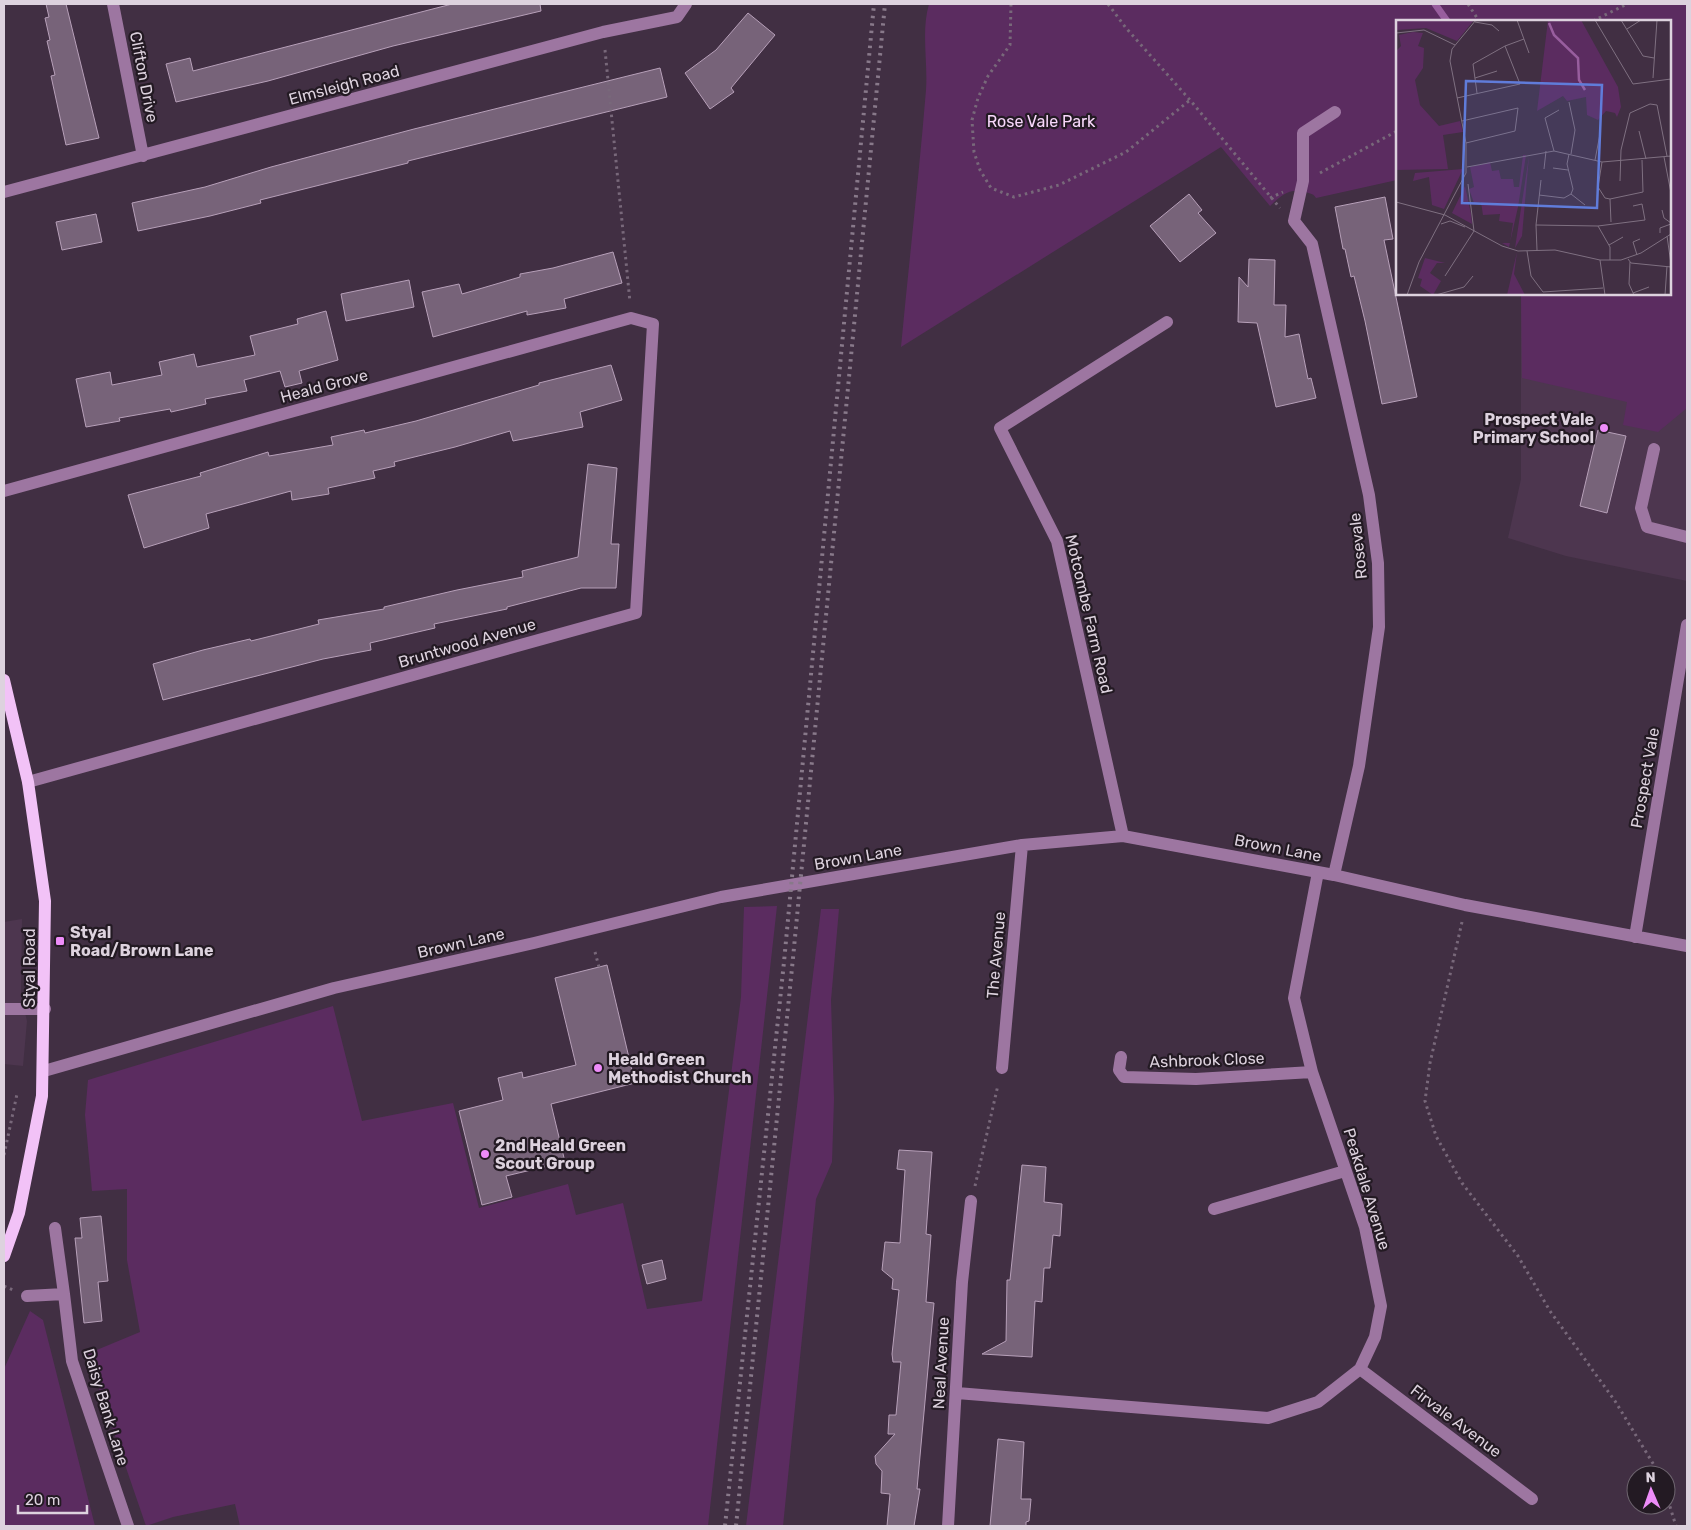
<svg xmlns="http://www.w3.org/2000/svg" width="1691" height="1530" font-family="Rubik,sans-serif">
<style>
.built{fill:#4d364f}
.green{fill:#5b2c60}
.lines{fill:none;stroke-linecap:round;stroke-linejoin:round}
.stream{stroke:#985e9e;stroke-width:7}
.building{fill:#776379;stroke:#b7a0b9}
.path{stroke:#78687a;stroke-width:3;stroke-dasharray:2.5 4;stroke-linecap:butt}
.minor{stroke:#9d76a1;stroke-width:12}
.major{stroke:#f2c2f7;stroke-width:12}
.rail{stroke:#88798a;stroke-width:4;stroke-dasharray:2.5 5;stroke-linecap:butt}
.poi-dot{fill:#ee8cf9;stroke:#231a23;stroke-width:2}
.labels{text-anchor:middle;dominant-baseline:central;stroke-width:4.5;stroke-linejoin:round;paint-order:stroke}
.street-label{font-size:16px;fill:#ddd2de;stroke:#231a23}
.park-label{font-size:16px;fill:#f8d8fb;stroke:#231a23}
.poi-label{font-size:16px;font-weight:bold;fill:#ddd2de;stroke:#231a23;text-anchor:start}
.inset-river{fill:none;stroke:#985e9e;stroke-width:2.5}
.inset-road{fill:none;stroke:#7f7081;stroke-width:1}
.view{fill:#607cda;fill-opacity:0.15;stroke:#607cda;stroke-width:2.5}
.inset-edge{fill:none;stroke:#ddd2de;stroke-width:2.5}
</style>
<rect width="100%" height="100%" fill="#412f43"/>
<path class="built" d="M 1687,183 L 1687,581 L 1566,556 L 1508,538 L 1521,479 L 1521,294 L 1670,294 Z
M 22,919 L 21,996 L 27,1021 L 23,1066 L 4,1064 L 4,922 Z"/>
<path class="green" d="M 929,4 L 1687,4 L 1687,408 L 1658,432 L 1623,425 L 1627,402 L 1522,378 L 1521,294 L 1670,294 L 1670,21 L 1397,21 L 1397,180 L 1316,198 C 1314,194 1311,194 1306,192 C 1289,188 1282,195 1270,206 L 1221,147 L 901,347 C 909,262 919,176 926,90 C 928,62 921,31 929,4 Z
M 777,906 L 708,1526 L 240,1526 L 235,1504 L 173,1517 L 146,1526 L 87,1354 L 140,1332 L 127,1260 L 127,1189 L 92,1191 L 85,1115 L 88,1080 L 333,1006 L 362,1121 L 453,1103 L 479,1208 L 568,1184 L 576,1215 L 623,1203 L 647,1309 L 702,1301 L 741,997 L 744,907 Z
M 821,909 L 839,909 L 831,1000 L 834,1099 L 832,1162 L 816,1199 L 783,1526 L 746,1526 Z
M 30,1311 L 43,1320 L 95,1526 L 4,1526 L 4,1369 Z"/>
<g class="lines">
<path class="stream" d="M 1435,4 L 1447,21"/>
</g>
<path class="building" d="M 46,4 L 66,4 L 99,138 L 66,145 L 51,76 L 55,75 L 47,41 L 50,40 L 45,18 L 49,17 Z
M 452,4 L 540,4 L 541,11 L 393,46 L 268,81 L 176,102 L 166,64 L 190,58 L 193,71 Z
M 748,13 L 775,35 L 731,88 L 734,92 L 710,109 L 685,73 L 716,50 Z
M 660,68 L 667,97 L 408,161 L 408,163 L 260,200 L 261,203 L 210,216 L 138,231 L 132,203 L 205,187 L 271,167 L 414,129 Z
M 1189,194 L 1202,210 L 1198,213 L 1216,233 L 1180,262 L 1150,226 Z
M 1385,197 L 1393,239 L 1384,240 L 1417,397 L 1382,404 L 1365,321 L 1354,276 L 1351,277 L 1345,249 L 1343,249 L 1335,207 Z
M 96,214 L 102,242 L 62,250 L 56,222 Z
M 613,252 L 622,283 L 564,299 L 566,308 L 527,315 L 527,311 L 433,337 L 422,292 L 459,284 L 462,294 L 520,277 L 520,274 L 553,268 Z
M 1249,259 L 1275,260 L 1274,305 L 1286,305 L 1285,337 L 1299,334 L 1308,379 L 1311,378 L 1316,398 L 1276,407 L 1257,323 L 1238,322 L 1239,277 L 1248,287 Z
M 409,280 L 414,307 L 346,321 L 341,294 Z
M 326,311 L 338,360 L 299,371 L 302,383 L 285,387 L 280,371 L 244,380 L 247,391 L 205,399 L 206,404 L 171,412 L 170,409 L 119,418 L 120,421 L 86,427 L 76,379 L 110,372 L 112,385 L 162,375 L 159,362 L 194,354 L 197,367 L 255,355 L 250,336 L 298,324 L 297,319 Z
M 611,365 L 622,400 L 580,412 L 583,427 L 513,441 L 510,431 L 455,447 L 394,462 L 395,466 L 373,471 L 375,478 L 328,488 L 329,494 L 292,500 L 291,491 L 206,514 L 209,528 L 144,548 L 128,495 L 201,476 L 200,473 L 268,452 L 269,456 L 333,445 L 331,437 L 364,430 L 365,433 L 416,421 L 539,385 L 539,383 Z
M 1598,430 L 1626,436 L 1607,513 L 1580,506 Z
M 588,464 L 617,468 L 611,544 L 619,544 L 616,588 L 581,588 L 507,607 L 507,609 L 434,624 L 435,628 L 370,643 L 371,650 L 323,659 L 163,700 L 153,664 L 203,650 L 250,639 L 251,641 L 319,624 L 318,620 L 384,609 L 384,607 L 457,590 L 523,577 L 522,571 L 578,557 Z
M 607,965 L 635,1083 L 551,1104 L 565,1162 L 506,1176 L 512,1197 L 482,1205 L 459,1111 L 503,1100 L 498,1078 L 522,1072 L 523,1078 L 576,1065 L 555,978 Z
M 899,1150 L 932,1152 L 926,1234 L 931,1235 L 926,1302 L 934,1303 L 917,1489 L 920,1489 L 914,1526 L 887,1526 L 890,1494 L 881,1493 L 882,1471 L 876,1464 L 875,1456 L 895,1434 L 888,1434 L 889,1415 L 896,1415 L 901,1362 L 893,1362 L 892,1354 L 899,1290 L 892,1289 L 893,1279 L 882,1270 L 885,1242 L 900,1243 L 905,1170 L 897,1169 Z
M 1022,1165 L 1046,1167 L 1044,1202 L 1062,1204 L 1060,1236 L 1053,1235 L 1050,1268 L 1044,1268 L 1042,1302 L 1035,1301 L 1032,1357 L 982,1354 L 1006,1341 L 1007,1280 L 1010,1280 Z
M 101,1216 L 108,1281 L 98,1282 L 102,1321 L 84,1323 L 75,1238 L 82,1238 L 80,1218 Z
M 662,1260 L 666,1279 L 647,1284 L 642,1265 Z
M 998,1439 L 1024,1442 L 1021,1499 L 1031,1499 L 1029,1521 L 1026,1522 L 1026,1526 L 990,1526 Z"/>
<g class="lines">
<path class="path" d="M 1011,4 L 1010,45 L 988,76 L 978,98 L 972,120 L 974,152 L 980,170 L 991,188 L 1014,197 L 1059,185 L 1126,152 L 1190,100
M 1108,4 L 1126,28 L 1190,100 L 1280,208
M 1468,4 L 1479,21
M 1593,21 L 1627,4
M 605,50 L 630,302
M 1320,173 L 1397,131
M 1270,198 L 1283,192
M 1462,922 L 1430,1063 L 1425,1101 L 1436,1136 L 1462,1183 L 1518,1256 L 1550,1311 L 1615,1401 L 1660,1475
M 595,952 L 599,967
M 4,1155 L 17,1094
M 975,1186 L 998,1085
M 4,1286 L 13,1290
M 1666,1494 L 1676,1526"/>
<path class="minor" d="M 113,4 L 143,156
M 4,192 L 603,32 L 677,17 L 686,4
M 1654,449 L 1641,508 L 1647,527 L 1687,537
M 4,491 L 631,318 L 653,324 L 636,613 L 28,782
M 1123,836 L 1057,541 L 1000,428 L 1167,322
M 1334,875 L 1359,766 L 1379,627 L 1378,563 L 1369,495 L 1312,244 L 1294,221 L 1303,181 L 1303,133 L 1335,112
M 1635,937 L 1687,625
M 4,1009 L 45,1009
M 1121,1057 L 1119,1070 L 1124,1077 L 1196,1079 L 1312,1072
M 1002,1068 L 1022,845
M 44,1071 L 334,988 L 534,943 L 721,897 L 1022,845 L 1123,836 L 1334,875 L 1465,905 L 1687,946
M 1214,1209 L 1345,1171
M 64,1294 L 72,1361 L 128,1526
M 27,1296 L 64,1294 L 55,1228
M 1360,1369 L 1532,1499
M 957,1393 L 1268,1418 L 1318,1402 L 1360,1369 L 1375,1337 L 1381,1306 L 1365,1227 L 1312,1072 L 1294,998 L 1318,872
M 948,1526 L 962,1282 L 971,1201"/>
<path class="major" d="M 4,680 L 28,782 L 45,901 L 42,1096 L 19,1213 L 4,1256"/>
<path class="rail" d="M 725,1526 L 784,962 L 874,4
M 736,1526 L 793,958 L 885,4"/>
</g>
<g class="poi-dot">
<circle cx="1604" cy="428" r="5"/>
<rect x="55" y="936" width="10" height="10" rx="2.5"/>
<circle cx="598" cy="1068" r="5"/>
<circle cx="485" cy="1154" r="5"/>
</g>
<g class="labels">
<g class="street-label">
<text transform="translate(144 77) rotate(79)">Clifton Drive</text>
<text transform="translate(344 85) rotate(-15)">Elmsleigh Road</text>
<text transform="translate(324 386) rotate(-15)">Heald Grove</text>
<text transform="translate(1358 546) rotate(-96)">Rosevale</text>
<text transform="translate(1089 614) rotate(77)">Motcombe Farm Road</text>
<text transform="translate(467 643) rotate(-16)">Bruntwood Avenue</text>
<text transform="translate(1645 778) rotate(-80)">Prospect Vale</text>
<text transform="translate(1278 848) rotate(11)">Brown Lane</text>
<text transform="translate(858 857) rotate(-10)">Brown Lane</text>
<text transform="translate(461 943) rotate(-13)">Brown Lane</text>
<text transform="translate(996 955) rotate(-85)">The Avenue</text>
<text transform="translate(29 968) rotate(-90)">Styal Road</text>
<text transform="translate(1207 1060) rotate(-2)">Ashbrook Close</text>
<text transform="translate(1367 1189) rotate(73)">Peakdale Avenue</text>
<text transform="translate(941 1363) rotate(-87)">Neal Avenue</text>
<text transform="translate(106 1407) rotate(73)">Daisy Bank Lane</text>
<text transform="translate(1456 1421) rotate(37)">Firvale Avenue</text>
</g>
<g class="park-label">
<text x="1041" y="121">Rose Vale Park</text>
</g>
<g class="poi-label">
<text x="1594" y="419" text-anchor="end">Prospect Vale<tspan x="1594" dy="18">Primary School</tspan></text>
<text x="70" y="932">Styal<tspan x="70" dy="18">Road/Brown Lane</tspan></text>
<text x="608" y="1059">Heald Green<tspan x="608" dy="18">Methodist Church</tspan></text>
<text x="495" y="1145">2nd Heald Green<tspan x="495" dy="18">Scout Group</tspan></text>
</g>
</g>
<g transform="translate(1396 20)">
<rect width="275" height="275" fill="#412f43"/>
<path d="M 0,0 L 78,0 L 61,21 L 30,8 L 1,10 ZM 152,0 L 185,0 L 222,67 L 225,87 L 221,97 L 219,93 L 210,91 L 202,100 L 191,95 L 190,77 L 171,81 L 167,76 L 141,91 ZM 17,12 L 27,13 L 22,26 L 28,28 L 27,48 L 19,60 L 24,85 L 43,106 L 64,101 L 67,112 L 47,115 L 52,149 L 0,150 L 0,31 L 5,26 L 3,15 ZM 127,135 L 130,135 L 122,187 L 113,227 L 106,223 L 114,223 L 117,203 L 103,201 L 104,194 L 87,195 L 85,182 L 78,183 L 73,169 L 78,167 L 74,147 L 94,142 L 96,151 L 103,150 L 105,159 L 117,159 L 118,167 L 123,167 ZM 133,136 L 126,216 L 119,228 ZM 67,149 L 48,189 L 36,185 L 33,157 L 17,161 L 19,153 ZM 69,166 L 75,194 L 76,204 L 56,193 ZM 121,232 L 118,254 L 129,275 L 111,275 ZM 29,238 L 49,243 L 41,243 L 34,253 L 45,261 L 37,275 L 24,266 L 26,259 L 22,258 Z" fill="#5b2c60"/>
<path class="inset-river" d="M 153,3 L 158,15 L 182,38 L 183,60 L 189,70"/>
<path class="inset-road" d="M 121,0 L 133,33M 199,0 L 237,64 L 275,59M 225,0 L 247,36 L 258,38M 79,2 L 96,5 L 103,11M 231,9 L 245,0M 0,13 L 28,10 L 59,25M 79,58 L 101,51M 257,58 L 261,0M 81,73 L 77,44 L 109,26M 61,78 L 124,64 L 109,26 L 128,19M 173,82 L 179,110 L 175,134M 66,101 L 122,88 L 119,111 L 70,123M 243,111 L 250,139M 158,131 L 149,98 L 163,90M 268,137 L 275,173M 199,140 L 204,114M 206,142 L 202,167 L 209,178 L 214,179 L 247,172 L 246,140M 71,147 L 158,131 L 206,142 L 275,136M 157,148 L 172,150M 148,149 L 150,131M 224,161 L 225,130 L 234,93 L 254,84 L 261,85 L 271,136M 72,164 L 78,211M 175,174 L 189,185M 143,175 L 168,178 L 175,174 L 177,169 L 171,144 L 173,134M 214,179 L 215,202M 0,182 L 49,195 L 106,226 L 122,231 L 159,230 L 204,240 L 225,240 L 245,233 L 275,214M 266,190 L 268,198 L 275,203M 45,204 L 54,201 L 69,207M 140,205 L 202,206 L 249,200 L 246,184 L 237,186M 202,206 L 214,227 L 214,240M 264,213 L 264,208 L 275,204M 271,216 L 275,244M 213,225 L 227,217M 141,230 L 140,205 L 145,160M 131,231 L 135,256 L 147,272 L 207,268M 241,235 L 237,222 L 244,219M 232,239 L 235,243 L 275,247M 204,240 L 209,275M 234,242 L 233,264 L 238,275M 49,256 L 78,211M 237,273 L 253,267M 11,275 L 23,242 L 70,153 L 70,123 L 54,41 L 56,29 L 80,0M 40,275 L 68,267 L 77,256M 269,275 L 271,246"/>
<path class="view" d="M 70,61 L 206,65 L 201,188 L 66,183 Z"/>
<rect width="275" height="275" class="inset-edge"/>
</g>
<rect width="1691" height="1530" fill="none" stroke="#ddd2de" stroke-width="10"/>
<g transform="translate(1651 1490) rotate(358)"><circle r="24" fill="#231a23" stroke="#6d646e"/>
<path d="M0-4L9 19L0 12L-9 19Z" fill="#ee8cf9"/>
<text y="-8" font-size="14" font-weight="bold" text-anchor="middle" fill="#ddd2de">N</text>
</g>
<path d="M18 1505v8h69v-8" fill="none" stroke="#ddd2de" stroke-width="2.5"/>
<text x="25" y="1505" font-size="15" fill="#ddd2de" stroke="#231a23" stroke-width="4" paint-order="stroke">20 m</text>
</svg>
